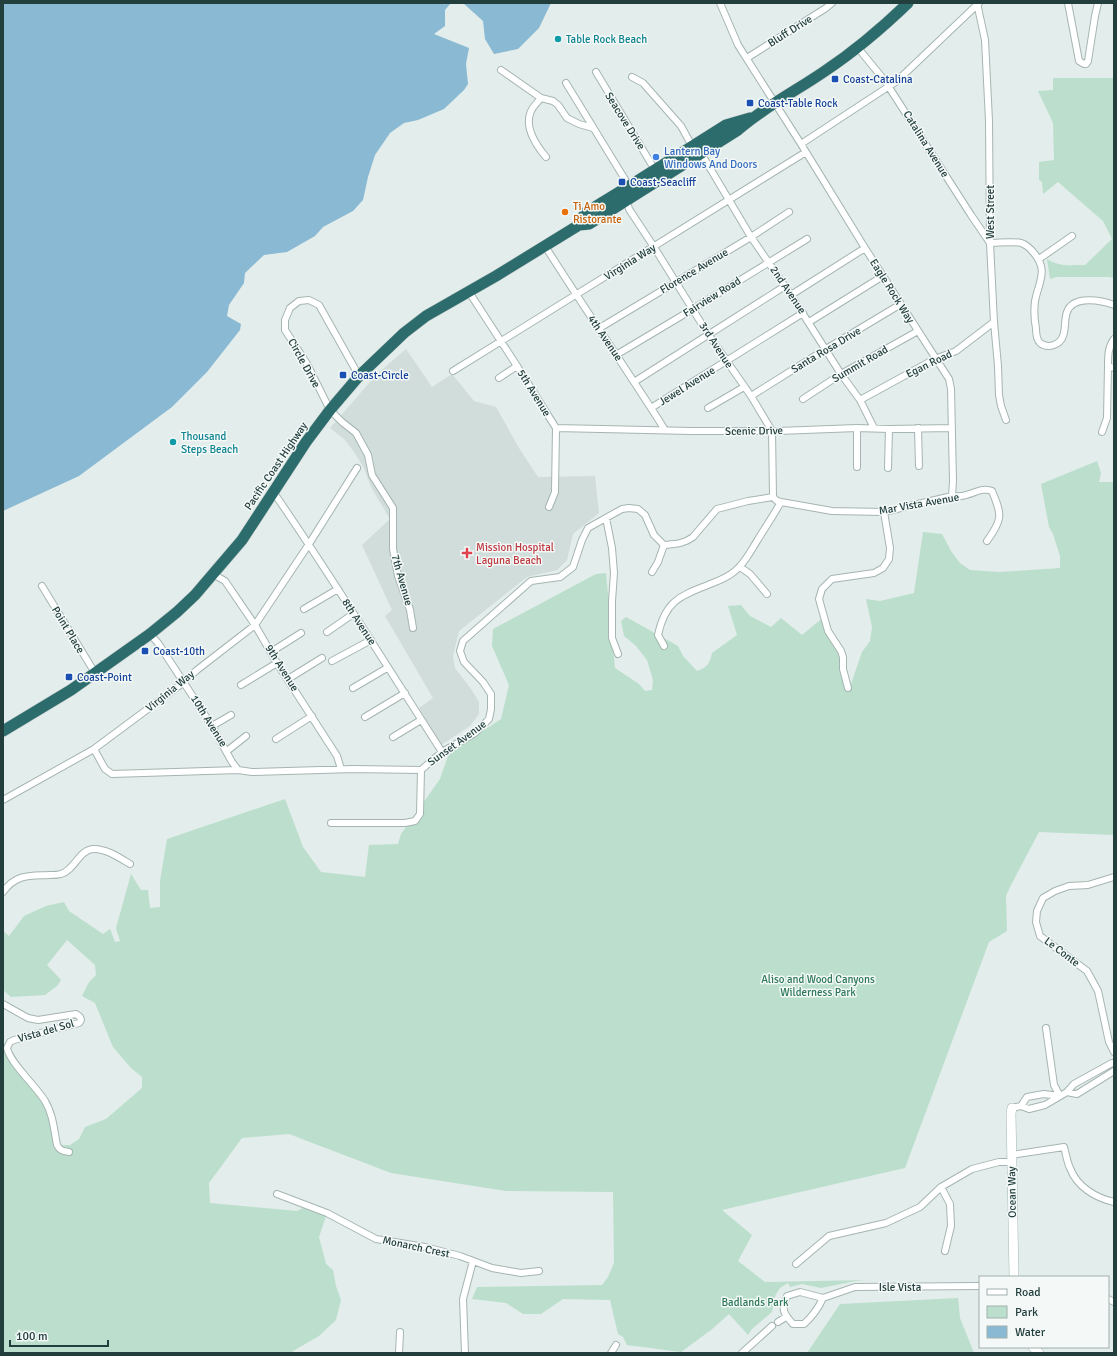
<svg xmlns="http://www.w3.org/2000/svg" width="1117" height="1356" font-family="Signika,sans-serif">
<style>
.built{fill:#d1ddda}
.green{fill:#bbdfcc}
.water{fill:#8ab9d4}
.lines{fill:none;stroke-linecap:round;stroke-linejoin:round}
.street-casing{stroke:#a5b5b3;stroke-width:8}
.secondary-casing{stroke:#a1b9b6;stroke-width:10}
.highway-casing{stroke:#c1c9c9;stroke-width:12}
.street{stroke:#fff;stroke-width:6}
.secondary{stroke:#fff;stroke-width:9}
.highway{stroke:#2d6c6c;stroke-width:11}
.culture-dot{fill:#0f9aa8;stroke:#f4f9f8;stroke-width:1.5}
.transit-dot{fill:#1a4fb4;stroke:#f4f9f8;stroke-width:1.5}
.shop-dot{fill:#3f7fe0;stroke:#f4f9f8;stroke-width:1.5}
.food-dot{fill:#e8710a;stroke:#f4f9f8;stroke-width:1.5}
.health-dot{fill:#e0444e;stroke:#f4f9f8;stroke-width:1.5}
.labels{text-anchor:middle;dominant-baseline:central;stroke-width:3;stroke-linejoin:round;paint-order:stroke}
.street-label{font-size:11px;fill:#223f3d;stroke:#f4f9f8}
.culture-label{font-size:11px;fill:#0d838f;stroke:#f4f9f8;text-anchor:start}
.transit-label{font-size:11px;fill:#164399;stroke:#f4f9f8;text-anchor:start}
.shop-label{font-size:11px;fill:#366cbe;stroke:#f4f9f8;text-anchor:start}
.food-label{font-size:11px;fill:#c56008;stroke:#f4f9f8;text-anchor:start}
.health-label{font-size:11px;fill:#be3a42;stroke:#f4f9f8;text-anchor:start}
.park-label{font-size:11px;fill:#2b7758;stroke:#f4f9f8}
</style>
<rect width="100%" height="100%" fill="#e3edeb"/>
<path class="built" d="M 406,349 L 432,387 L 452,374 L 474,401 L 496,407 L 519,448 L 538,477 L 595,476 L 599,513 L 573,534 L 567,560 L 557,570 L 527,577 L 459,631 L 453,656 L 455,668 L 471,689 L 479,702 L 479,714 L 470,726 L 441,745 L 419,708 L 433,698 L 385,616 L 392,610 L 362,545 L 390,519 L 371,487 L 364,468 L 354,452 L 344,439 L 330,428 L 377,374 Z"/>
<path class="green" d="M 1053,78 L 1114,78 L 1114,278 L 1109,277 L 1057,277 L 1050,279 L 1047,259 C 1059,267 1071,265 1085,265 L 1112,239 L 1103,221 L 1058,182 L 1043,194 L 1042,182 L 1039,180 L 1039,162 L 1054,160 L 1053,123 L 1038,91 L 1053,90 Z
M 1097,461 L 1101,473 L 1099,482 L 1114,482 L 1114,835 L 1039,832 L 1010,887 L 1006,896 L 1007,931 L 989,942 L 905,1168 L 722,1210 L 752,1235 L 738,1261 L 765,1282 L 868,1280 L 856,1281 L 821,1288 L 802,1284 L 790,1287 L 788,1283 L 780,1288 L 775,1296 L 772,1312 L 752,1329 L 748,1335 L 729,1314 L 711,1330 L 681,1352 L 627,1345 L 623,1337 L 618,1334 L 610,1300 L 563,1299 L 541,1314 L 523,1314 L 506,1303 L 472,1299 L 477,1287 L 602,1285 L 608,1277 L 614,1263 L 613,1192 L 506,1191 L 391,1173 L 289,1134 L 242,1138 L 209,1183 L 210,1203 L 297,1211 C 311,1204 315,1204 327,1213 L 319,1237 L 326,1264 L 333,1270 L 336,1286 L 341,1300 L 336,1320 L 319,1336 L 293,1351 L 292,1353 L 3,1353 L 3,1050 L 6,1051 L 48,1100 L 61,1145 L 70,1145 L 79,1139 L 85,1127 L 106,1119 L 142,1088 L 142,1077 L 131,1068 L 113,1047 L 95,1003 L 82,996 L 89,982 L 96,975 L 95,965 L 67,940 L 47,965 L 61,980 L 57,986 L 45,995 L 11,997 L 3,990 L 3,931 L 9,936 L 24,916 L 46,906 L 64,902 L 69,911 L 103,934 L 110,929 L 115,942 L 120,941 L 116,928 L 131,874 L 141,890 L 148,890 L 150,908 L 160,907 L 160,881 L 167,839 L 285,799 L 303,847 L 321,872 L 365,877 L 369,845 L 398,844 L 401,834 L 440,779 L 449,753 L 501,719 L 509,685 L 492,646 L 493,629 L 596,574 L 606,573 L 615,668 L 639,684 L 645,691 L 652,690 L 653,680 L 647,660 L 636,646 L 624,636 L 621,621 L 626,617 L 678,646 L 683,656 L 697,671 C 707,668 710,663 712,653 L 737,635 L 728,606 L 741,605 L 750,616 L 771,627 L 781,618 L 802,635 L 825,616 L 831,629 L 842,647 L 842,662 L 845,681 L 851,684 L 862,652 L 870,641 L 872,627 L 866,599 L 880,601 L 914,593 L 923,532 L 942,534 L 951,551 L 960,563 L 970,570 L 1000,572 L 1060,568 L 1060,556 L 1053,534 L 1049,527 L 1041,484 Z
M 958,1298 L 960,1318 L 974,1353 L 807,1353 L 840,1304 Z"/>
<path class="water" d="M 3,3 L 451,3 L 445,10 L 445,26 L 434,34 L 469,48 L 466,64 L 468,84 L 464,90 L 444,109 L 418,120 L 404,123 L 390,133 L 375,155 L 368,177 L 363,200 L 353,211 L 323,227 L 315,236 L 287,252 L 264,255 L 245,273 L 244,283 L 229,305 L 227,316 L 241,324 L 240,330 L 207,372 L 172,407 L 79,476 L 3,511 Z
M 463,3 L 551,3 L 539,28 L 518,49 L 494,54 L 485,39 L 483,21 Z"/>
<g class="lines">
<g class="street-casing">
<path id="street" d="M 720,3 L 738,45 L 801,144 L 865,248 L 949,379 L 951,389 L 953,481 L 952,496
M 977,3 L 985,40 L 989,121 L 990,243 L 994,322 L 998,366 L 999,395 L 1001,406 L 1006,420
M 1068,3 L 1079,61 L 1084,64 L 1086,64 L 1088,61 L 1095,16 L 1098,3
M 858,48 L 885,81 L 971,215 L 990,243 C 998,243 1015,241 1021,243 C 1025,244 1031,249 1033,252 C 1049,270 1039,281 1035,301 C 1034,310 1034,319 1036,328 C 1036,333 1036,339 1040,343 C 1048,349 1060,345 1063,336 C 1066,329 1064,320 1067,312 C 1073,295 1101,300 1114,305
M 747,58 L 826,8 L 832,3
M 501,70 L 541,98 L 553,101 L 558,105 L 567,118 L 579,124 L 593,128
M 596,72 L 655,170
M 632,77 L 643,83 L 681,126 L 692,146
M 566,83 L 629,186
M 541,98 C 537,103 531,108 530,114 C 525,129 536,145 546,157
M 801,144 L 897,81 L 979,3
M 701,153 L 751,237 L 791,295 L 841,374 L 860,400 L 874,428
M 627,201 L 629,209 L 654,247 L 708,334 L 751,396 L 772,431 L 773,497
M 545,246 C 584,308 626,368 665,430
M 1039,259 L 1072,236
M 469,292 L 517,366 L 556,428 L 555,492 L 549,507
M 791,295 L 865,248
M 809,322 L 883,276
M 598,329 L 751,237 L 789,212
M 1114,339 C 1108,347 1108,356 1108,366 L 1114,368
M 616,355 L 693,309 L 807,239
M 453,371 L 806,152
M 359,376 L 319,305 L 309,300 L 299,301 L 290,308 L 285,320 L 285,330 L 307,364 L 330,410 L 342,422 L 356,433 L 368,455 L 372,475 L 393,508 L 393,549 L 398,576 L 410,610 L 413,628
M 499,378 L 517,366
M 634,382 L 785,286
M 751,396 L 826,349 L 901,304
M 803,399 L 841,374 L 918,331
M 860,400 L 935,359 L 956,351 L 994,322
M 651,408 L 803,313
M 708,408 L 744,387
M 556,428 L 691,431 L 778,431 L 857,428 L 889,429 L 952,428
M 918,428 L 919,466
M 1102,432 L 1107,418 L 1108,366
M 857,467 L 857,428
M 888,468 L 889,429
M 274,493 C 332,577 386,665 442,752
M 606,518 L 612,548 L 614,573 L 612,601 L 612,638 L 618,654
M 740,567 L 750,574 L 767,594
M 652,572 L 658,562 L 664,545
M 213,574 L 225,581 L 255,625 L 277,663 L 337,756 L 341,769
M 42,586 L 95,673
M 304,609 L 338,589
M 327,632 L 353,614
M 150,634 L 158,643 L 212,726 L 232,762 L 238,770
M 664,646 L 658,635 C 665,602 679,596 708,585 C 718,581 727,578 735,571 C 745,563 750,552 757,541 C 765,528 773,516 781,502
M 271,652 L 301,633
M 332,661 L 371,640
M 288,679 L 322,658
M 241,685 L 277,663
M 353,688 L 387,668
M 848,688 L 843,669 L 843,657 L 841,651 L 828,631 L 819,599 L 822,589 L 832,579 L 874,573 L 883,568 L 889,559 L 890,548 L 884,512
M 365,717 L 405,693
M 212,726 L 231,715
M 393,737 L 421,720
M 276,739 L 312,716
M 94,749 L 105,769 L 112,774 L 238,770 L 252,772 L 354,769 L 421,770 L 442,752 L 475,733 L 489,719 L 491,709 L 491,694 L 483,682 L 464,662 L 460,651 L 463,641 L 531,581 L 560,577 L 573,567 L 582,540 L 588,528 L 622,509 L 629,508 L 638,509 L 645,515 L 654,535 L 664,545 C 675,544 684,544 693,537 L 717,509 L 748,501 L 773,497 L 777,501 L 781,502 L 832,511 L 884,512 L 952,496 C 957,496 961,497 966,495 C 975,493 983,487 992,491 C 1002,515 1003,519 987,541
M 227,751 L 246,736
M 3,800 L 94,749 L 180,685 L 197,670 L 255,625 L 309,544 L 357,468
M 331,823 L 405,823 L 415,821 L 420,814 L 421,770
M 1114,877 L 1088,885 L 1069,886 L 1055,891 L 1043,898 L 1037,911 L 1036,922 L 1040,936 L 1087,971 L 1098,991 L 1109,1042 L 1114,1052
M 3,892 C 16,874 29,876 49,875 C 53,875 58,875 61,874 C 75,870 79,849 94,849 C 107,849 120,858 130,864
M 3,1004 L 28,1018 L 38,1020 L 76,1014 L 80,1017 L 81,1020 L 79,1023 L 14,1040 L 10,1042 L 7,1048 C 10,1063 36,1086 45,1101 C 53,1114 54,1130 57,1145 C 60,1151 63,1151 69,1152
M 1046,1028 L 1054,1085 L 1060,1096
M 1067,1092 L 1077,1094 L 1114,1071
M 1021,1106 L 1027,1097 L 1044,1094 L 1060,1096
M 1012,1108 L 1021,1106 L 1029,1109 L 1045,1105 L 1067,1092 L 1074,1084 L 1112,1063 L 1114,1063
M 1011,1155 L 1064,1147 C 1066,1154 1067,1162 1070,1168 C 1077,1187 1096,1198 1114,1202
M 941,1187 L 950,1204 L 951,1226 L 945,1251
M 277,1194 L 327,1213 L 376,1239 L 425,1247 L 460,1256 L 492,1268 L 521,1273 L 539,1271
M 796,1264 L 829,1236 L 886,1223 L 920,1207 L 941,1187 L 972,1169 L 999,1162 L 1012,1162
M 823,1298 C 818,1309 813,1316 804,1324 L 793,1324 C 783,1313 781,1309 787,1296 L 800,1292 L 823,1298 L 855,1287 L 980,1286
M 1108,1299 L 1114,1302
M 778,1322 L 786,1317
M 399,1353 L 400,1332
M 465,1353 L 463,1299 L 473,1261
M 611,1353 L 616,1345
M 742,1353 L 772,1326"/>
</g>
<g class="secondary-casing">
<path id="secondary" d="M 1012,1108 L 1011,1113 L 1014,1277
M 1033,1347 L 1039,1353"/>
</g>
<g class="highway-casing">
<path id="highway" d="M 579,225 L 585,213 L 634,183 L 726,125 L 750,118
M 3,731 L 71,690 L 150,634 L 177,612 L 195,595 L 242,540 L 306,442 L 330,410 L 359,376 L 404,333 L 426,316 L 496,276 L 579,225 L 589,224 L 738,130 C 764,107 796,91 825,71 C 855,51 882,28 908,3"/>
</g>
<use href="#street" class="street"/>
<use href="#secondary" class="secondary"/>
<use href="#highway" class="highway"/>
</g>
<g class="culture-dot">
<circle cx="558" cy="39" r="4"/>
<circle cx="173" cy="442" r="4"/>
</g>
<g class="transit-dot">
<rect x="831" y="75" width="8" height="8" rx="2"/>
<rect x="746" y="99" width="8" height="8" rx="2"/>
<rect x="618" y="178" width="8" height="8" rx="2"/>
<rect x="339" y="371" width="8" height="8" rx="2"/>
<rect x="141" y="647" width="8" height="8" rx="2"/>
<rect x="65" y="673" width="8" height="8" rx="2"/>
</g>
<circle class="shop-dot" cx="656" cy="157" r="4"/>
<circle class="food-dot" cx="565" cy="212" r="4"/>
<path class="health-dot" d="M465 547h4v4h4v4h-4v4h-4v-4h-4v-4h4z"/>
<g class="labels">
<g class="street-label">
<text transform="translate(790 31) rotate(-32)">Bluff Drive</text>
<text transform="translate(625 121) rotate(58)">Seacove Drive</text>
<text transform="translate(926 144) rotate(58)">Catalina Avenue</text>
<text transform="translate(990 212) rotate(-90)">West Street</text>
<text transform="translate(630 262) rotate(-32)">Virginia Way</text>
<text transform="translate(694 271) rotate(-31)">Florence Avenue</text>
<text transform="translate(788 290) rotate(56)">2nd Avenue</text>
<text transform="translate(892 291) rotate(58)">Eagle Rock Way</text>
<text transform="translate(712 297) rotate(-32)">Fairview Road</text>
<text transform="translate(605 338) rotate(56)">4th Avenue</text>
<text transform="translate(716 345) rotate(57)">3rd Avenue</text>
<text transform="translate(826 350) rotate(-31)">Santa Rosa Drive</text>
<text transform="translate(304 363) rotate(61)">Circle Drive</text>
<text transform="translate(860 364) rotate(-30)">Summit Road</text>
<text transform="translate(929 364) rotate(-26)">Egan Road</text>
<text transform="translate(687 386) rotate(-32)">Jewel Avenue</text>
<text transform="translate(534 393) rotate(58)">5th Avenue</text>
<text transform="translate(754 431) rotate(-1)">Scenic Drive</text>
<text transform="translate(276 466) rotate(-56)">Pacific Coast Highway</text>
<text transform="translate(919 504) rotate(-10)">Mar Vista Avenue</text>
<text transform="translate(402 580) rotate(74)">7th Avenue</text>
<text transform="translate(359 622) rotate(57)">8th Avenue</text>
<text transform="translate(68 630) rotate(59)">Point Place</text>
<text transform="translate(282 668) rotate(58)">9th Avenue</text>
<text transform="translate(170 691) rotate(-39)">Virginia Way</text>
<text transform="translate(209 721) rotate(58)">10th Avenue</text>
<text transform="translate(457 743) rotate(-36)">Sunset Avenue</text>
<text transform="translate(1062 952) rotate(37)">Le Conte</text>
<text transform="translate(46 1031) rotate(-16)">Vista del Sol</text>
<text transform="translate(1012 1192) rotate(-91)">Ocean Way</text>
<text transform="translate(416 1247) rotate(12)">Monarch Crest</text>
<text x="900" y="1287">Isle Vista</text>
</g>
<g class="culture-label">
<text x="566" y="39">Table Rock Beach</text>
<text x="181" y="436">Thousand<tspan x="181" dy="13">Steps Beach</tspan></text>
</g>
<g class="transit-label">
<text x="843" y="79">Coast-Catalina</text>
<text x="758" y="103">Coast-Table Rock</text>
<text x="630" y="182">Coast-Seacliff</text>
<text x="351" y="375">Coast-Circle</text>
<text x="153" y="651">Coast-10th</text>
<text x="77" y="677">Coast-Point</text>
</g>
<g class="shop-label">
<text x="664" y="151">Lantern Bay<tspan x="664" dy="13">Windows And Doors</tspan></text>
</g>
<g class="food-label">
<text x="573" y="206">Ti Amo<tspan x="573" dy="13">Ristorante</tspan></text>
</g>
<g class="health-label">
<text x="476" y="547">Mission Hospital<tspan x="476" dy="13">Laguna Beach</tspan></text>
</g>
<g class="park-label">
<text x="818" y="979">Aliso and Wood Canyons<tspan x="818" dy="13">Wilderness Park</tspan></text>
<text x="755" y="1302">Badlands Park</text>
</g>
</g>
<rect width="1117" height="1356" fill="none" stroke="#223f3d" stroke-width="8"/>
<rect x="979" y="1276" width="130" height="72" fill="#f4f9f8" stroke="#a0afad"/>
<rect x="987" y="1289" width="20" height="6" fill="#ffffff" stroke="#a0afad"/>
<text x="1015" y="1296" font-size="12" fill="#223f3d">Road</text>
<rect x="987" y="1306" width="20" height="12" fill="#bbdfcc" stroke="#a0afad"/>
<text x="1015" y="1316" font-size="12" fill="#223f3d">Park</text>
<rect x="987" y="1326" width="20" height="12" fill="#8ab9d4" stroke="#a0afad"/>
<text x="1015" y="1336" font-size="12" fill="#223f3d">Water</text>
<path d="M10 1340v6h98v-6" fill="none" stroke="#223f3d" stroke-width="2"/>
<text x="16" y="1340" font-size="12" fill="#223f3d" stroke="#f4f9f8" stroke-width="3" paint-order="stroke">100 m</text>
</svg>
